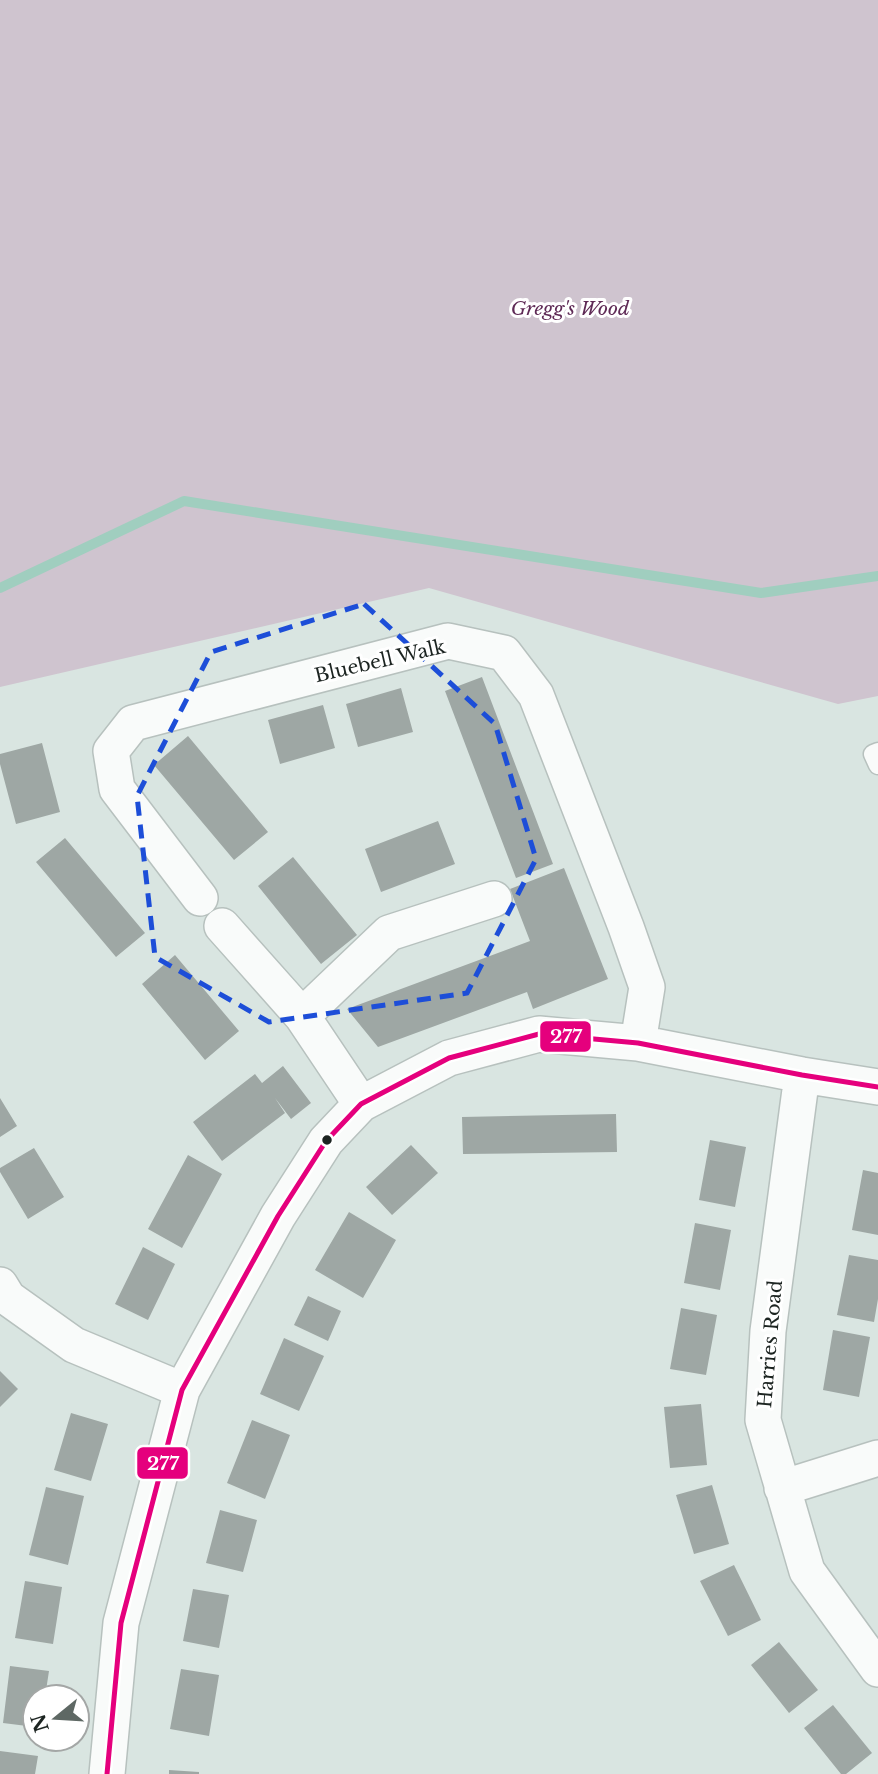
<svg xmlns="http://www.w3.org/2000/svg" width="878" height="1774" font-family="'Libre Baskerville',serif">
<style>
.green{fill:#cfc4cf}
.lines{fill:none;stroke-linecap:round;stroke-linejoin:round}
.stream{stroke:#a0cebf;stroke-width:10}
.building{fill:#9ea7a4}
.lane-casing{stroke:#b7c1be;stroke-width:21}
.street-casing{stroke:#b7c1be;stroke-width:38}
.lane{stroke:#f9fbfa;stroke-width:18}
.street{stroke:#f9fbfa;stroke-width:35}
.bus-1-casing{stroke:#fff;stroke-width:10}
.bus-1{stroke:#e5007d;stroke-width:5}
.marked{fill:none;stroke:#1d4ed8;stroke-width:5;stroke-dasharray:14 9;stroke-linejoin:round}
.bus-dot{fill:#1c2421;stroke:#fff;stroke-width:2.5}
.labels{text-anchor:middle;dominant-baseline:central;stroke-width:6;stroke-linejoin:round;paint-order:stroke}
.park-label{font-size:19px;font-style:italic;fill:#5f2a56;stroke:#fff}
.street-label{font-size:19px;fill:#1c2421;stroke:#fff}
.line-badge{stroke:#fff;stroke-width:2.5}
.badge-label{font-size:19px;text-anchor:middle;font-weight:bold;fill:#fff}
</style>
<rect width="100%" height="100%" fill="#d9e5e1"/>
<path class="green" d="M 0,0 L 878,0 L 878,696 L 838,704 L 429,588 L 0,687 Z"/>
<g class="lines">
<path class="stream" d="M 0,588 L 184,501 L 761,593 L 878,576"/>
</g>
<path class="building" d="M 482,677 L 553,864 L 516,878 L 445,691 Z
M 401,688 L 413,732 L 358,747 L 346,704 Z
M 323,705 L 335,748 L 280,764 L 268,720 Z
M 188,736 L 268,832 L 234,860 L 154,765 Z
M 42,743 L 60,812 L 16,824 L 0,764 L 0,754 Z
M 438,821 L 455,864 L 381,892 L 365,849 Z
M 65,838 L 145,933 L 116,957 L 36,862 Z
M 293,857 L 357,935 L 321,964 L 258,886 Z
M 564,868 L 608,979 L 533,1009 L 527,992 L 378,1047 L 347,1009 L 530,941 L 510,889 Z
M 175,955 L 239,1031 L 205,1060 L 142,984 Z
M 283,1066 L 311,1103 L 291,1119 L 275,1098 L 285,1113 L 222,1161 L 193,1122 L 255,1074 L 262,1083 Z
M 0,1098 L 17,1126 L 0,1137 Z
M 616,1114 L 617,1152 L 463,1154 L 462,1117 Z
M 710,1140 L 746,1147 L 735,1207 L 699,1200 Z
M 411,1145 L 438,1173 L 392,1215 L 366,1187 Z
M 34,1148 L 64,1197 L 28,1219 L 0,1172 L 0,1168 Z
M 188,1155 L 222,1174 L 182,1248 L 148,1229 Z
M 863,1170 L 878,1173 L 878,1235 L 852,1230 Z
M 349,1212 L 396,1240 L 363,1298 L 315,1270 Z
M 695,1223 L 731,1230 L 720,1290 L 684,1283 Z
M 143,1247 L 175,1264 L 148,1320 L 115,1304 Z
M 849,1255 L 878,1260 L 878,1299 L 874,1322 L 837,1315 Z
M 308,1296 L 341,1311 L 328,1341 L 294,1325 Z
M 681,1308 L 717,1315 L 706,1375 L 670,1369 Z
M 833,1330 L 870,1337 L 859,1397 L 823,1390 Z
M 284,1338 L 324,1356 L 299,1411 L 260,1394 Z
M 0,1371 L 18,1389 L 0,1407 Z
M 701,1404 L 707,1465 L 670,1468 L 664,1407 Z
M 71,1413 L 108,1424 L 91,1481 L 54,1470 Z
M 252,1420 L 290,1435 L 265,1499 L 227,1483 Z
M 712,1485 L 729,1544 L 694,1554 L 676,1495 Z
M 46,1487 L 84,1496 L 68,1565 L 29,1555 Z
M 220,1510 L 257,1520 L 243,1572 L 206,1563 Z
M 734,1565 L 761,1620 L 728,1636 L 700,1581 Z
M 25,1581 L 62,1587 L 53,1644 L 15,1638 Z
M 193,1589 L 229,1595 L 219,1648 L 183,1641 Z
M 779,1642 L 818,1690 L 789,1713 L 751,1665 Z
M 10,1666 L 49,1671 L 45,1697 L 35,1697 L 35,1727 L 3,1723 Z
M 181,1669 L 219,1675 L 209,1736 L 170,1729 Z
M 833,1705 L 872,1753 L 846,1774 L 841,1774 L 804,1728 Z
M 0,1751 L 38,1756 L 35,1774 L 0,1774 Z
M 169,1770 L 199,1772 L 199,1774 L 169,1774 Z"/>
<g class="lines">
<g class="lane-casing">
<path id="lane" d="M 878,752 L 873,754 L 878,765"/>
</g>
<g class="street-casing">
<path id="street" d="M 200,898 L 117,789 L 111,751 L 133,723 L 448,641 L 504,653 L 536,695 L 626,927 L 647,987 L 638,1043
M 222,926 L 302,1016 L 361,1104
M 302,1016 L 389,933 L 494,899
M 802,1075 L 768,1331 L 763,1420 L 807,1571 L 878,1669
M 0,1285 L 8,1298 L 74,1345 L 182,1390
M 782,1488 L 878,1458
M 107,1774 L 121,1623 L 182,1390 L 278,1216 L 326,1141 L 361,1104 L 449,1058 L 539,1034 L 638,1043 L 802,1075 L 878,1087"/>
</g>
<use href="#lane" class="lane"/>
<use href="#street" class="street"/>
<g class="bus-1-casing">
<path id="bus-1" d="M 107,1774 L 121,1623 L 182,1390 L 278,1216 L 326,1141 L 361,1104 L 449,1058 L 539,1034 L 638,1043 L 802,1075 L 878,1087"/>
</g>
<use href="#bus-1" class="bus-1"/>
</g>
<path class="marked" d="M 364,604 L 495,724 L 536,859 L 467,993 L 269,1022 L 155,957 L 137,796 L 211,652 Z"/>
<circle class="bus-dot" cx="327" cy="1140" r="6"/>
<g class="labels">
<g class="park-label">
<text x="570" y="308">Gregg's Wood</text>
</g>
<g class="street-label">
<text transform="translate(380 661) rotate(-13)">Bluebell Walk</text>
<text transform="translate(770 1344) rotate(-85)">Harries Road</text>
</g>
</g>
<g class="line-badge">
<rect x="539" y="1020" width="53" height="33" rx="7" fill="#e5007d"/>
<rect x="136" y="1446" width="53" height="34" rx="7" fill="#e5007d"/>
</g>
<g class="badge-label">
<text x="566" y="1043">277</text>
<text x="163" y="1470">277</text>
</g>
<g transform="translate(56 1718) rotate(252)"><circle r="33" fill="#ffffff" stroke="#a4a7a6" stroke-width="2"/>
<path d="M0-5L12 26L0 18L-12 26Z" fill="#5e6864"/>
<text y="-10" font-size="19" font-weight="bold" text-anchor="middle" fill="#1c2421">N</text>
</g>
</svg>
